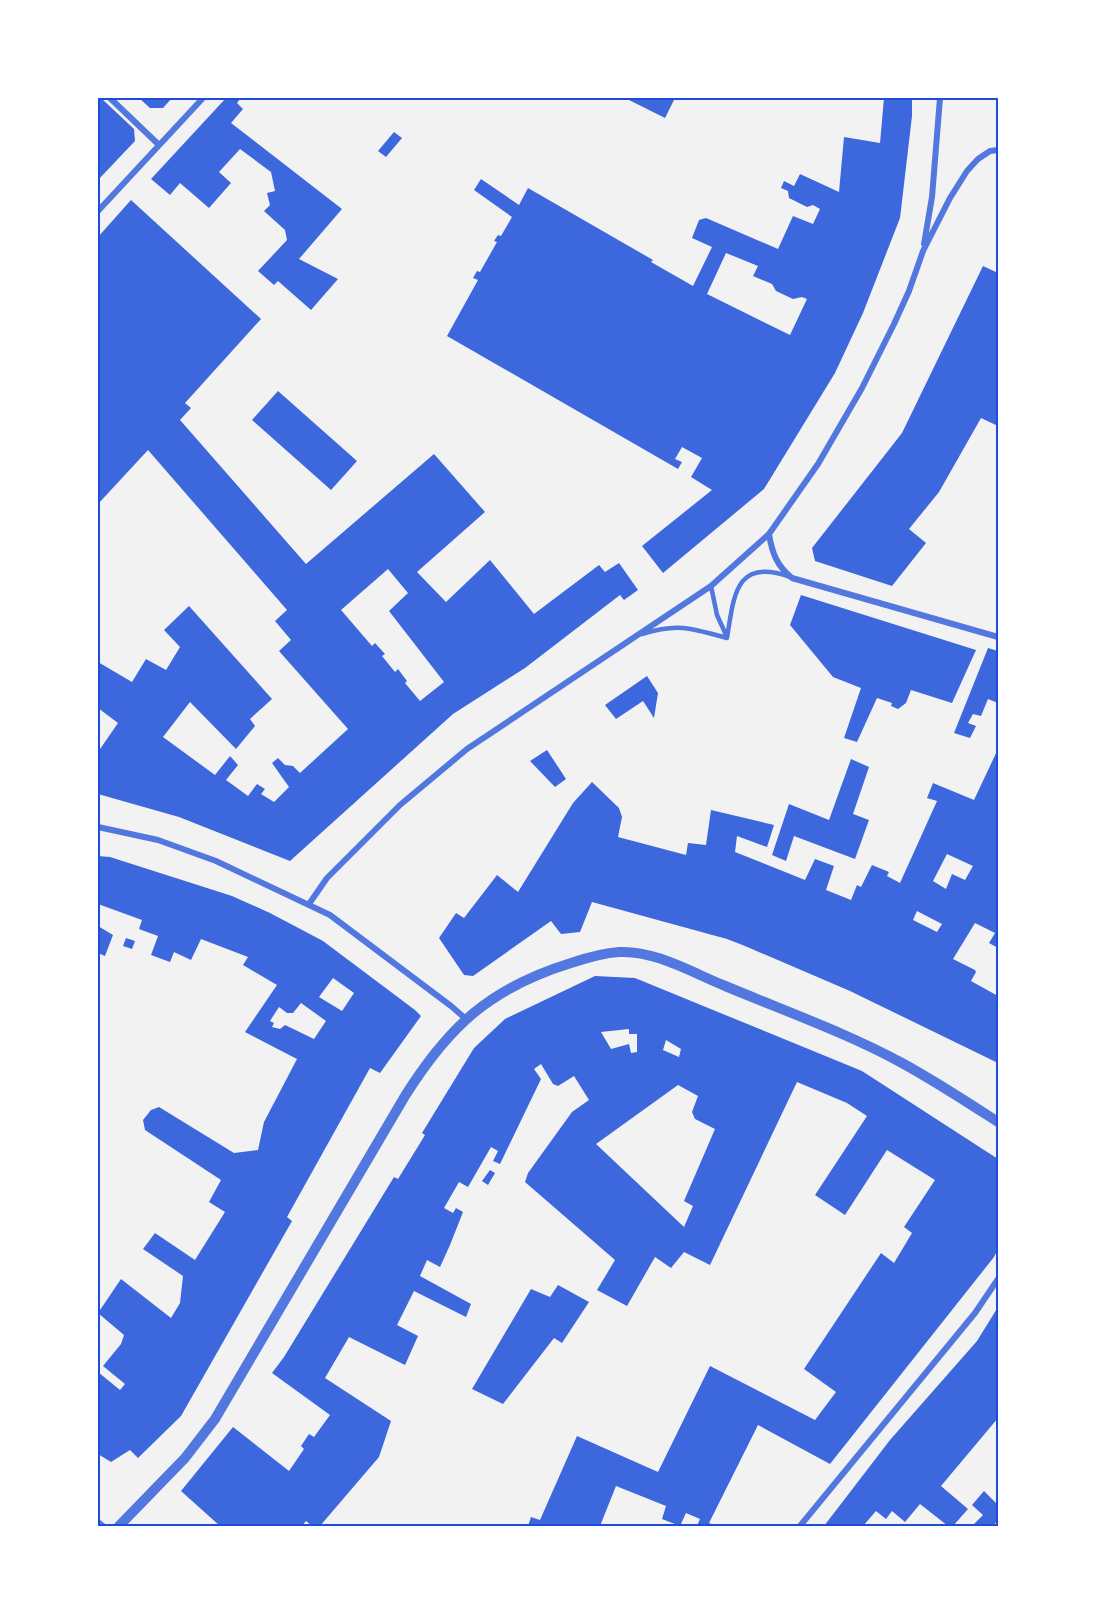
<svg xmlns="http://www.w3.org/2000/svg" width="1096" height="1624" font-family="'Fira Sans Condensed',sans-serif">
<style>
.building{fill:#3d67dc;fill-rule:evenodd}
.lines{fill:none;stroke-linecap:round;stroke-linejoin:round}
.service{stroke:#5277de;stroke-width:4.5}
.minor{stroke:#5277de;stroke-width:6}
.tertiary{stroke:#5277de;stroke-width:10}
.neatline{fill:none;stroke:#1d4ed8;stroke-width:2}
</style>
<rect width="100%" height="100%" fill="#f2f2f2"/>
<path class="building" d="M 98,98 L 101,98 L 134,129 L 135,141 L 98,180 Z
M 139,98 L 172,98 L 163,108 L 150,108 Z
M 226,98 L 239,98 L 240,99 L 237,103 L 243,109 L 231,123 L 342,209 L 299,259 L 338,279 L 311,310 L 278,281 L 274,285 L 258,271 L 287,240 L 285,230 L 264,211 L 270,205 L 267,193 L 275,191 L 271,172 L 240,149 L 219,172 L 231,183 L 209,208 L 180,183 L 170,195 L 151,179 Z
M 625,98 L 675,98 L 665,118 Z
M 884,98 L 912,98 L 912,116 L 900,218 L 863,313 L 835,373 L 764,489 L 663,573 L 642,546 L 712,490 L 691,477 L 702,458 L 682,447 L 675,459 L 682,462 L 678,469 L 447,336 L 478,280 L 473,278 L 477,271 L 480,272 L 497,242 L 494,241 L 498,235 L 501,236 L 512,217 L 474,190 L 481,179 L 519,205 L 528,188 L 653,260 L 651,262 L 693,286 L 712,247 L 692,238 L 699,220 L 706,218 L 778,249 L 793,216 L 813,224 L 820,209 L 813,205 L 807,207 L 789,198 L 788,191 L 781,188 L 784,181 L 794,186 L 800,174 L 839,192 L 844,137 L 880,143 ZM 726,253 L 758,266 L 753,276 L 772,284 L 776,291 L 793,299 L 802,297 L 807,299 L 790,335 L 707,294 Z
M 394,132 L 402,138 L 386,157 L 378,151 Z
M 131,200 L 261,319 L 185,403 L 191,408 L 180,420 L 306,564 L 434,454 L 485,512 L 417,572 L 446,602 L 490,560 L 534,614 L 599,565 L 605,572 L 619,563 L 638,590 L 624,600 L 620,595 L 525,668 L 453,714 L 290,861 L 179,817 L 98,794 L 98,752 L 118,723 L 98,708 L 98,662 L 132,682 L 146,659 L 166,670 L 180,647 L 164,630 L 189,606 L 272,699 L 250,719 L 255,726 L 236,749 L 190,702 L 163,737 L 215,775 L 230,756 L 238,765 L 226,780 L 248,796 L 257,784 L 265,789 L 261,794 L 274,802 L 289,787 L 272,763 L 278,758 L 285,765 L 293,766 L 300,773 L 348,729 L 279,651 L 291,640 L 275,621 L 287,610 L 148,450 L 98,504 L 98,237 ZM 388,569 L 408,593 L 389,611 L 444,682 L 420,701 L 405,683 L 407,681 L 398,669 L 395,672 L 382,656 L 385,654 L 375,643 L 372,646 L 341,610 Z
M 983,266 L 998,273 L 998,426 L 981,418 L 939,492 L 909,529 L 926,543 L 892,586 L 815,561 L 812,548 L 902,433 Z
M 278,391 L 357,461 L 331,490 L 252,420 Z
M 801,595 L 976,650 L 952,703 L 911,690 L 906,703 L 898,709 L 891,706 L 892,703 L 877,698 L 857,742 L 844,738 L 861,688 L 833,677 L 790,625 Z
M 988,648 L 998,651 L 998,703 L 988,699 L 981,716 L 973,714 L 968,723 L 976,726 L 970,738 L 954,733 Z
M 647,676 L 658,693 L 654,718 L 643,701 L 616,719 L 605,705 Z
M 998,749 L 998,948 L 989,943 L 995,933 L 975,923 L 953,959 L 975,970 L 976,972 L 971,981 L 998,996 L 998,1063 L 850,991 L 745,946 L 727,939 L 592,902 L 580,932 L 561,934 L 551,921 L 473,976 L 464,975 L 439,938 L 456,913 L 464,918 L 497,875 L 518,892 L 573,803 L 592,782 L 619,808 L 622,817 L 618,837 L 686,855 L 688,843 L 706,845 L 711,810 L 774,825 L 767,847 L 737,836 L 735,852 L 805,880 L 815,859 L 834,866 L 826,890 L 851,900 L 857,885 L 861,887 L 872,865 L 889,872 L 887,876 L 900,883 L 937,801 L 927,798 L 933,783 L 974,800 ZM 947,854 L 973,866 L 965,880 L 952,874 L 946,889 L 933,881 ZM 917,911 L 942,924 L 937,932 L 913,920 Z
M 547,750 L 566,779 L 555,787 L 530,761 Z
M 851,759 L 869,767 L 853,814 L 869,820 L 855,859 L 794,836 L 786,861 L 772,855 L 789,804 L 829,820 Z
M 98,856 L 110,857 L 232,896 L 270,913 L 323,941 L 415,1010 L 421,1016 L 380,1073 L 370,1068 L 287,1217 L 292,1221 L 181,1416 L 138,1458 L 130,1450 L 111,1462 L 98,1454 L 98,1372 L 120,1390 L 125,1384 L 103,1366 L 121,1344 L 124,1335 L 98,1313 L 121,1279 L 171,1318 L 180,1303 L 183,1276 L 143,1249 L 155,1233 L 195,1260 L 225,1212 L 209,1202 L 221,1180 L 145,1130 L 143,1120 L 151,1110 L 159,1107 L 234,1153 L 258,1150 L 264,1122 L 297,1059 L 245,1032 L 277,985 L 243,965 L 248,957 L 201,939 L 191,960 L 174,952 L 170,962 L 151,955 L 158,936 L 139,929 L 142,920 L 98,904 ZM 333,978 L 354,993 L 342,1011 L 319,997 ZM 301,1003 L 326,1021 L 314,1039 L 285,1025 L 280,1029 L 272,1027 L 274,1023 L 270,1021 L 279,1007 L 287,1013 L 293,1013 Z
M 98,926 L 113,935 L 105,956 L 98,953 Z
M 126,938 L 135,941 L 132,949 L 123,946 Z
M 595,976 L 635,978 L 862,1071 L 998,1159 L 998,1249 L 994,1257 L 830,1464 L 758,1425 L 709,1523 L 716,1526 L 697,1526 L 700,1519 L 686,1513 L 680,1526 L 662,1519 L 666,1506 L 616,1486 L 600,1526 L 528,1526 L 531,1517 L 540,1520 L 577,1436 L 658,1472 L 710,1366 L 815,1420 L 836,1392 L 804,1369 L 881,1253 L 894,1263 L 912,1233 L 904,1227 L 935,1180 L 887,1150 L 845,1215 L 815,1195 L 867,1116 L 847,1103 L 797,1082 L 710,1265 L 684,1252 L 671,1268 L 655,1257 L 627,1306 L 597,1290 L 615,1260 L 525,1182 L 528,1173 L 572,1112 L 589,1100 L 574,1076 L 558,1086 L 553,1084 L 541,1064 L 534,1069 L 541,1079 L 500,1164 L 493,1161 L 498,1151 L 491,1147 L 468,1187 L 459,1182 L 444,1208 L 453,1213 L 456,1208 L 463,1212 L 450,1245 L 440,1267 L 427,1260 L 420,1276 L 471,1304 L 466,1317 L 414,1291 L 397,1325 L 418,1336 L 405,1365 L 349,1337 L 325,1378 L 391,1421 L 379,1457 L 320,1526 L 312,1526 L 306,1521 L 302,1526 L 220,1526 L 181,1491 L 233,1427 L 289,1471 L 304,1449 L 301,1446 L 309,1434 L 314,1437 L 330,1415 L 272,1373 L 284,1357 L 394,1177 L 398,1179 L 425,1135 L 422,1133 L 474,1048 L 505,1019 ZM 629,1029 L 629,1034 L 637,1034 L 637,1052 L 631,1053 L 629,1044 L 611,1049 L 601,1032 ZM 666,1040 L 681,1049 L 679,1057 L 663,1050 ZM 678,1085 L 698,1096 L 692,1112 L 695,1119 L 715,1129 L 684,1201 L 693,1206 L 684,1227 L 596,1144 Z
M 490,1170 L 495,1173 L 488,1185 L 482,1181 Z
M 558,1285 L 589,1302 L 562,1343 L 554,1338 L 503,1404 L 472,1389 L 531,1289 L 550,1297 Z
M 998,1307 L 998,1418 L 941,1486 L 968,1509 L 953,1526 L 948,1526 L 920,1504 L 905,1522 L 892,1511 L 886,1519 L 876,1511 L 863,1526 L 824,1526 L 890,1440 L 977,1341 Z
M 984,1491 L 998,1505 L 998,1520 L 994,1525 L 995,1526 L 972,1526 L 983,1515 L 972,1505 Z"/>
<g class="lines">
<path class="service" d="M 711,586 L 717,615 L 726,635
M 642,634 C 678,623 691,628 727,638
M 727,638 C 734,596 735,557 790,577"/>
<path class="minor" d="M 110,98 L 158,144
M 98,211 L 203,98
M 924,244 L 932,197 L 940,98
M 769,534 C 772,553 777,566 792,578 L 998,637
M 98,827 L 158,840 L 216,861 L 330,915 L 451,1006 L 466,1019
M 309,904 L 327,878 L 400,805 L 467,749 L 711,586 L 769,534 L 818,464 L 862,388 L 894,324 L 909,291 L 923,251 L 950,198 L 967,171 L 978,159 L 990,151 L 998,150
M 98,1522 L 103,1526
M 800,1526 L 975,1313 L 998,1279"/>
<path class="tertiary" d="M 119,1526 L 185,1458 L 215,1419 L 405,1096 C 449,1026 490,988 571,963 C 586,958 603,953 619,952 C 654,950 691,972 723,985 C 782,1010 845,1032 902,1063 C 935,1081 967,1102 998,1122"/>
</g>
<rect width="1096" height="1624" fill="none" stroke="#ffffff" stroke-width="198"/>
<rect x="99" y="99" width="898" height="1426" class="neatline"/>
</svg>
